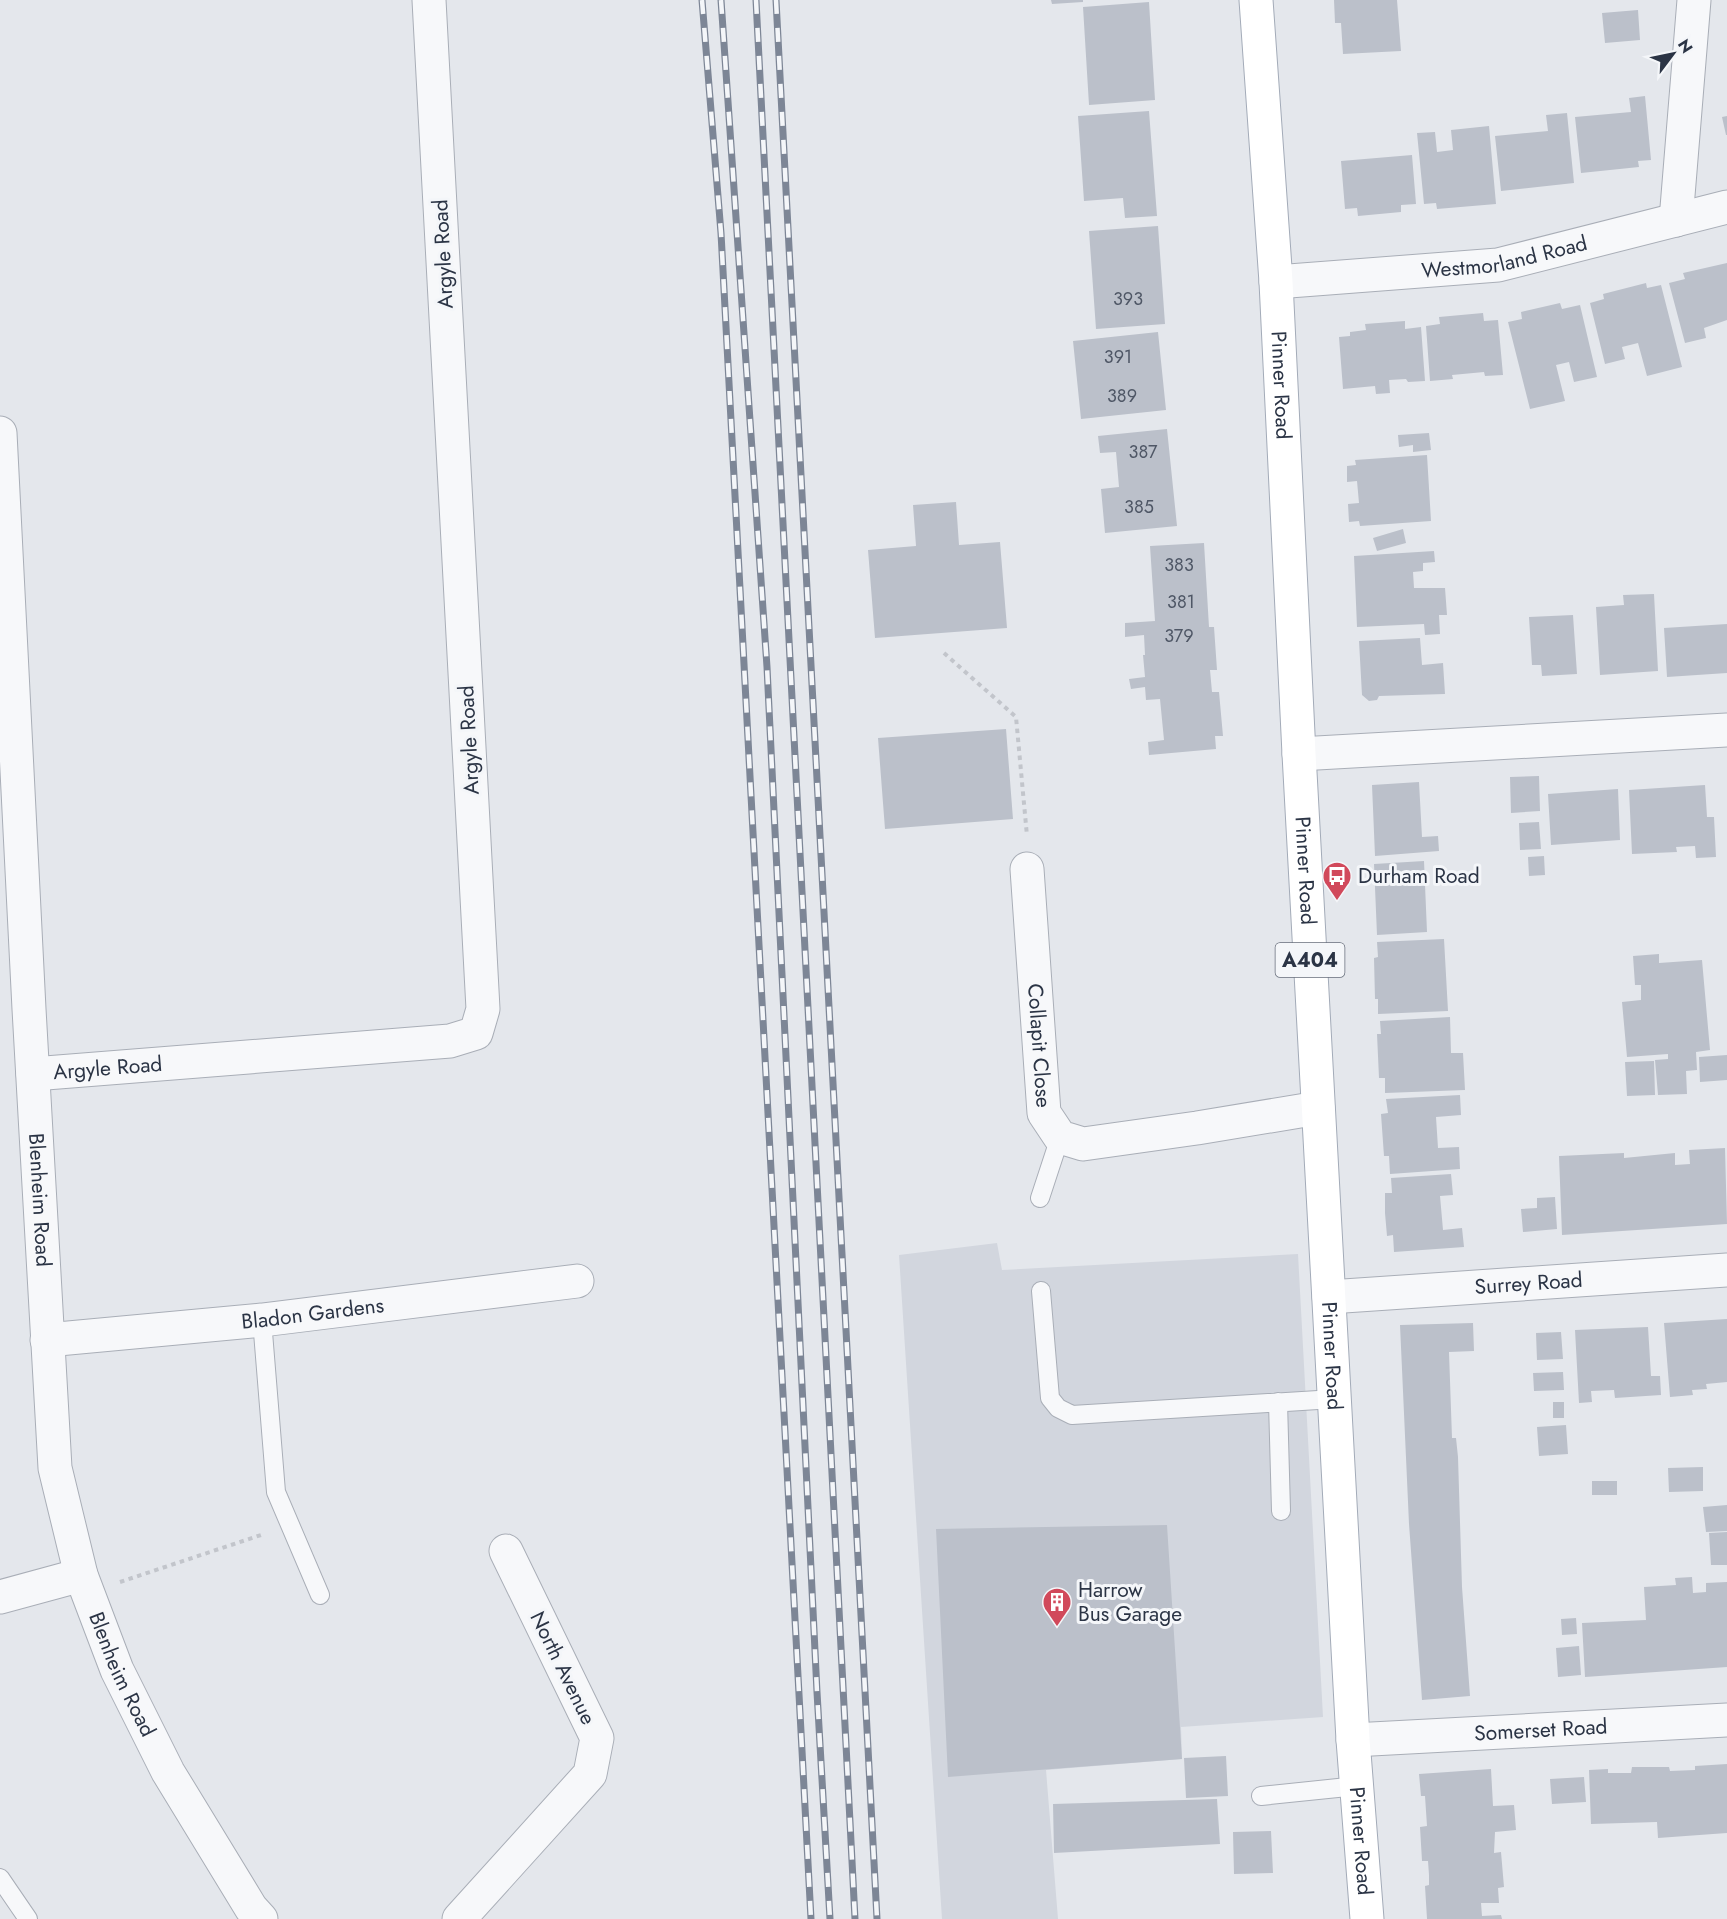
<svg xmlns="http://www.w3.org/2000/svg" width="1727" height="1919" font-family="Jost,sans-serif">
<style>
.built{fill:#d2d6de}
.building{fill:#bbc0ca}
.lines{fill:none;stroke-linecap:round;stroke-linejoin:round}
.service-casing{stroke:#a9aeb7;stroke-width:20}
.minor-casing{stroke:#a9aeb7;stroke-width:35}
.primary-casing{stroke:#a3abb8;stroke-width:35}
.path{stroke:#c2c5cb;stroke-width:4;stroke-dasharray:4.5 4.5;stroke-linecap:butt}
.service{stroke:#f7f8fa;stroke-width:18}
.minor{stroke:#f7f8fa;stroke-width:33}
.primary{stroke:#fff;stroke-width:33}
.rail-casing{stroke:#7d8696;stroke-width:7}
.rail{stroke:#f4f6f9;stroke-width:4.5;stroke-dasharray:14;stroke-linecap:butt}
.labels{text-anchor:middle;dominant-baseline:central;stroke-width:6;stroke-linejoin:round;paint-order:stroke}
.number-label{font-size:18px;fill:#4f5766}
.shield{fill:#f4f6f9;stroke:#676e7b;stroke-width:1.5}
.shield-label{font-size:20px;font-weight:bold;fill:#2b3445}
.street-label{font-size:21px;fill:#2b3445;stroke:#f4f6f9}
.poi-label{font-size:21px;fill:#2b3445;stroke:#f4f6f9;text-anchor:start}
</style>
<rect width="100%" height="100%" fill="#e4e7ec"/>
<path class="built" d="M 997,1243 L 1002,1270 L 1298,1254 L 1323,1717 L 1181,1727 L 1182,1759 L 1046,1770 L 1058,1919 L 942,1919 L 899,1255 Z"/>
<path class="building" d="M 1051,0 L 1083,0 L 1083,2 L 1052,4 Z
M 1334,0 L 1397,0 L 1401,51 L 1343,54 L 1341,23 L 1335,23 Z
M 1149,2 L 1155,100 L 1089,105 L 1083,7 Z
M 1638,10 L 1640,40 L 1605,43 L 1602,13 Z
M 1645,96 L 1651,160 L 1638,161 L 1639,167 L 1581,173 L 1575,117 L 1631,112 L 1629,98 Z
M 1149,111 L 1157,216 L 1125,218 L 1123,198 L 1084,201 L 1078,116 Z
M 1567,113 L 1574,183 L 1501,191 L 1495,136 L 1548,131 L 1546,115 Z
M 1727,116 L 1727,135 L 1726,135 L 1722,117 Z
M 1489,126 L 1496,204 L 1437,209 L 1436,203 L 1424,204 L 1417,133 L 1435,132 L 1437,152 L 1453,150 L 1451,130 Z
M 1412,155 L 1416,204 L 1401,205 L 1401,212 L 1358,216 L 1357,208 L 1345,209 L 1341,161 Z
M 1158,226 L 1165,324 L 1096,329 L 1089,231 Z
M 1727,263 L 1727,320 L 1704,328 L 1706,338 L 1685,343 L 1669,283 L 1685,279 L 1683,273 Z
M 1646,283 L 1647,288 L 1661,285 L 1682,367 L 1647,376 L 1638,343 L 1622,347 L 1625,359 L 1605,364 L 1590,303 L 1604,299 L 1603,294 Z
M 1560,303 L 1562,309 L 1580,305 L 1597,377 L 1574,382 L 1569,362 L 1556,365 L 1565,401 L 1530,409 L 1508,322 L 1522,319 L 1521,312 Z
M 1483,313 L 1484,321 L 1498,320 L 1503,375 L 1485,376 L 1484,372 L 1452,375 L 1453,379 L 1430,381 L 1426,326 L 1440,324 L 1439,317 Z
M 1405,321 L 1405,329 L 1421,327 L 1425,381 L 1408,382 L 1406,379 L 1389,380 L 1390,393 L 1376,394 L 1375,386 L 1343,389 L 1339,337 L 1350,336 L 1350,332 L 1366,330 L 1365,324 Z
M 1158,332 L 1166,410 L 1081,419 L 1073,341 Z
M 1167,429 L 1177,526 L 1105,533 L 1101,489 L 1119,487 L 1116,452 L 1100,453 L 1098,436 Z
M 1429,433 L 1431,450 L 1413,452 L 1413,445 L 1399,447 L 1398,435 Z
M 1427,455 L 1431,521 L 1360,526 L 1359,521 L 1349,522 L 1348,504 L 1359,503 L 1357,481 L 1347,482 L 1347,466 L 1356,465 L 1355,460 Z
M 956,502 L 959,545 L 1000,542 L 1007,628 L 875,638 L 868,550 L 916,546 L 913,505 Z
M 1403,529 L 1406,543 L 1377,551 L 1373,538 Z
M 1204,543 L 1209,627 L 1214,627 L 1217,670 L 1210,670 L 1212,692 L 1219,692 L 1223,736 L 1215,736 L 1216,749 L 1149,755 L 1148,742 L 1164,740 L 1160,699 L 1146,700 L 1145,687 L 1131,689 L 1129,679 L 1145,677 L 1143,655 L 1145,655 L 1144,635 L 1125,637 L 1125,623 L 1155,621 L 1150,546 Z
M 1434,551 L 1435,562 L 1423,563 L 1423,571 L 1413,572 L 1414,588 L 1445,588 L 1447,615 L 1439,615 L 1440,634 L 1425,635 L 1424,624 L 1357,627 L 1354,556 Z
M 1654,594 L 1658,671 L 1600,675 L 1596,607 L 1624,605 L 1623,595 Z
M 1573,615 L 1577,674 L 1542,676 L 1541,665 L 1532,665 L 1529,617 Z
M 1727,624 L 1727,673 L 1667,677 L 1664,628 Z
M 1420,638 L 1422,665 L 1443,663 L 1445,694 L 1379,696 L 1377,700 L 1369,701 L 1362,695 L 1359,641 Z
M 1006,729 L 1013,819 L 885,829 L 878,738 Z
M 1539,776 L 1540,811 L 1511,813 L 1510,777 Z
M 1419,782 L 1422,837 L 1438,836 L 1439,851 L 1375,856 L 1372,785 Z
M 1705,785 L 1707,817 L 1714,817 L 1716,857 L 1696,858 L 1695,846 L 1676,847 L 1677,852 L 1632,854 L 1629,790 Z
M 1618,789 L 1620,840 L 1551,845 L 1548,794 Z
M 1539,822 L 1541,849 L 1520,850 L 1519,823 Z
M 1544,856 L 1545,875 L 1529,876 L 1528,857 Z
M 1424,861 L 1427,932 L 1377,935 L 1374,864 Z
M 1444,939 L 1448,1011 L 1378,1014 L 1378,999 L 1375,999 L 1374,958 L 1378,957 L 1377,942 Z
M 1659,954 L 1659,963 L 1702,960 L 1710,1050 L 1696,1052 L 1697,1070 L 1686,1071 L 1687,1094 L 1658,1095 L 1655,1060 L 1668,1059 L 1668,1054 L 1627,1057 L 1622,1002 L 1641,1000 L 1641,985 L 1635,985 L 1633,956 Z
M 1450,1017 L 1451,1053 L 1463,1053 L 1465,1090 L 1385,1093 L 1385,1078 L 1379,1078 L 1377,1034 L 1381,1034 L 1380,1021 Z
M 1727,1055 L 1727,1080 L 1700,1082 L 1699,1057 Z
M 1654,1061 L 1655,1095 L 1627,1096 L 1625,1062 Z
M 1460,1095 L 1461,1115 L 1436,1117 L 1438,1148 L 1459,1147 L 1460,1169 L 1390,1174 L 1389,1156 L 1384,1156 L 1381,1114 L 1388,1113 L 1386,1099 Z
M 1725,1148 L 1727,1224 L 1562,1235 L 1559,1156 L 1624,1153 L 1624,1158 L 1675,1153 L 1675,1165 L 1690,1164 L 1689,1150 Z
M 1451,1174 L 1453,1195 L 1440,1196 L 1443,1230 L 1462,1228 L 1464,1247 L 1394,1252 L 1393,1235 L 1387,1236 L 1385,1213 L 1385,1193 L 1392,1193 L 1391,1178 Z
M 1555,1197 L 1557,1229 L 1523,1232 L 1521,1209 L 1537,1208 L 1537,1198 Z
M 1727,1319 L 1727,1382 L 1706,1384 L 1707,1389 L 1692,1390 L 1693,1395 L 1670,1397 L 1664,1323 Z
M 1473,1323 L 1474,1351 L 1449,1352 L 1452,1438 L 1456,1438 L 1458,1457 L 1462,1587 L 1470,1696 L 1422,1700 L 1409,1524 L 1400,1325 Z
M 1648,1327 L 1651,1376 L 1660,1376 L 1661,1395 L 1615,1398 L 1614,1390 L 1591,1391 L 1592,1402 L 1579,1403 L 1575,1330 Z
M 1561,1332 L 1563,1359 L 1537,1360 L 1536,1333 Z
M 1563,1372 L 1564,1390 L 1534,1391 L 1533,1373 Z
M 1553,1402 L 1564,1402 L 1564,1418 L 1553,1418 Z
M 1566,1425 L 1568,1454 L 1539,1456 L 1537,1427 Z
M 1703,1467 L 1703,1491 L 1669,1492 L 1668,1468 Z
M 1592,1481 L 1617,1481 L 1617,1495 L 1592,1495 Z
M 1727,1505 L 1727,1531 L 1706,1532 L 1703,1507 Z
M 1167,1525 L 1182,1759 L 948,1777 L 936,1529 Z
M 1727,1532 L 1727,1565 L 1711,1565 L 1709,1533 Z
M 1692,1577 L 1693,1593 L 1706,1592 L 1706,1583 L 1727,1582 L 1727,1667 L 1585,1677 L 1582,1623 L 1646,1620 L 1644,1587 L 1676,1585 L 1675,1578 Z
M 1576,1618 L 1577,1634 L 1562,1635 L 1561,1619 Z
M 1579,1646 L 1581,1675 L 1558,1677 L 1556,1648 Z
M 1226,1756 L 1228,1796 L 1186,1798 L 1184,1758 Z
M 1727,1764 L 1727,1833 L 1658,1838 L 1657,1822 L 1591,1824 L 1589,1770 L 1608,1769 L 1608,1773 L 1631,1773 L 1632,1767 L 1669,1767 L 1670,1771 L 1695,1770 L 1695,1766 Z
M 1491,1769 L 1493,1806 L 1514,1805 L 1516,1830 L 1495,1832 L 1494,1853 L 1501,1852 L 1504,1887 L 1498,1888 L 1499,1903 L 1481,1903 L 1482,1916 L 1501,1915 L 1502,1919 L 1427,1919 L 1425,1886 L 1429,1885 L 1429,1875 L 1428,1861 L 1422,1861 L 1420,1827 L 1427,1826 L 1425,1796 L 1421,1796 L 1419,1774 Z
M 1584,1777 L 1586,1802 L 1552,1804 L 1550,1779 Z
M 1217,1799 L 1220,1844 L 1054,1853 L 1053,1804 Z
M 1271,1831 L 1273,1873 L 1234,1874 L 1233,1832 Z"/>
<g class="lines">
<g class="service-casing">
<path id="service" d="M 1040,1198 L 1060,1137
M 1041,1291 L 1050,1398 L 1058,1408 L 1072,1415 L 1334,1399
M 262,1320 L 276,1492 L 320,1595
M 1278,1402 L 1281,1511
M 1261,1796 L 1357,1786
M 0,1878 L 28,1919"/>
</g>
<g class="minor-casing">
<g id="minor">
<path d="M 1676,220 L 1694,0"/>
<path id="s1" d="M 1276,282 L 1498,265 L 1727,207"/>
<path id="s2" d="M 0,433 L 29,1009 L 55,1468 L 81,1575 L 117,1670 L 168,1772 L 251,1908 L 261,1919"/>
<path d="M 1299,754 L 1727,730"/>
<path id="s3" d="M 1027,869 L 1044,1113 L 1060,1137 L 1083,1144 L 1197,1128 L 1318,1108"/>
<path id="s4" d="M 33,1074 L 450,1041 L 476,1033 L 483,1009 L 429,0"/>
<path id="s5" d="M 1329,1297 L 1727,1270"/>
<path id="s6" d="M 47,1340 L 262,1320 L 577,1281"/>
<path d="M 0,1597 L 81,1575"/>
<path id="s7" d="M 1353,1740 L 1727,1720"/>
<path d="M 459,1919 L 590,1774 L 597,1738 L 506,1551"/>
</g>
</g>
<g class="primary-casing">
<g id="primary">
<path id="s8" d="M 1256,0 L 1276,282 L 1299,754 L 1353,1740 L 1367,1919"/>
</g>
</g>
<path class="path" d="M 944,653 L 1016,717 L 1027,836
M 120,1582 L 264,1534"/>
<use href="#service" class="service"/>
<use href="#minor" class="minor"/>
<use href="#primary" class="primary"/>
<g class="rail-casing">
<path id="rail" d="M 702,0 L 721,233 L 811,1919
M 721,0 L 767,667 L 817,1692 L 830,1919
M 756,0 L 855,1919
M 776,0 L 877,1919"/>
</g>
<use href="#rail" class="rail"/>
</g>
<defs>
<g id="bus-pin" transform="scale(1.5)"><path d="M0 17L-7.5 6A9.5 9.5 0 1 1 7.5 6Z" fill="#d1495b" stroke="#f4f6f9"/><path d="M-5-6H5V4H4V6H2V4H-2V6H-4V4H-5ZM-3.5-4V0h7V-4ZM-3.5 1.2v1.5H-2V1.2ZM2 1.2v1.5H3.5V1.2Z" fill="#fff"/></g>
<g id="building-pin" transform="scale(1.5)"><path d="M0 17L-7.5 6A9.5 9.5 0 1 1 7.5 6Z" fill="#d1495b" stroke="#f4f6f9"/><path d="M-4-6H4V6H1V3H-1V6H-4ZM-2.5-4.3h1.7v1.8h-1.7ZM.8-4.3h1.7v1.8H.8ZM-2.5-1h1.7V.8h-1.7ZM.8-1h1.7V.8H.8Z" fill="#fff"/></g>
</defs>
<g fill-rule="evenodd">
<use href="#bus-pin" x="1337" y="876"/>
<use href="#building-pin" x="1057" y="1602"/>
</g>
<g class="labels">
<g class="number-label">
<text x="1128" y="299">393</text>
<text x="1118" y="357">391</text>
<text x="1122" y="396">389</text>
<text x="1143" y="452">387</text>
<text x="1139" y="507">385</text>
<text x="1179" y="565">383</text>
<text x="1181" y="602">381</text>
<text x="1179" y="636">379</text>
</g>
<rect class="shield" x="1275.5" y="943" width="69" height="34" rx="4.5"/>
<g class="shield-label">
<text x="1310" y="960">A404</text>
</g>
<g class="street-label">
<text transform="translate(443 254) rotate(-93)">Argyle Road</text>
<text stroke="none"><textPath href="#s1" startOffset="230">Westmorland Road</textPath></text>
<text stroke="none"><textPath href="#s8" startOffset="386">Pinner Road</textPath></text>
<text transform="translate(469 740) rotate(-93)">Argyle Road</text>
<text stroke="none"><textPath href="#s8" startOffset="872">Pinner Road</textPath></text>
<text stroke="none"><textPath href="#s3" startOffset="177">Collapit Close</textPath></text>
<text stroke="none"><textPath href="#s4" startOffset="75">Argyle Road</textPath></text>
<text stroke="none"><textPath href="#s2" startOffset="768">Blenheim Road</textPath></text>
<text stroke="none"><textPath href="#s5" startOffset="200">Surrey Road</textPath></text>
<text stroke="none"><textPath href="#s6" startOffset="267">Bladon Gardens</textPath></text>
<text stroke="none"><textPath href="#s8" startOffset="1358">Pinner Road</textPath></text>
<text transform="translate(563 1668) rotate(64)">North Avenue</text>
<text stroke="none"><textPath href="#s2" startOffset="1254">Blenheim Road</textPath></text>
<text stroke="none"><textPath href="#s7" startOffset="188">Somerset Road</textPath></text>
<text stroke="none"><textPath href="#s8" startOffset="1844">Pinner Road</textPath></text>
</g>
<g class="poi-label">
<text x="1358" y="876">Durham Road</text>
<text x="1078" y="1590">Harrow<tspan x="1078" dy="24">Bus Garage</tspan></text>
</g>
</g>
<g transform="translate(1673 54) rotate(58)" stroke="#f4f6f9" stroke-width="4.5" paint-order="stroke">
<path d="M0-4.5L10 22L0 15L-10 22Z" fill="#2b3445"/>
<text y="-9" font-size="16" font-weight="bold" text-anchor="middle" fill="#2b3445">N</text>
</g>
</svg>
